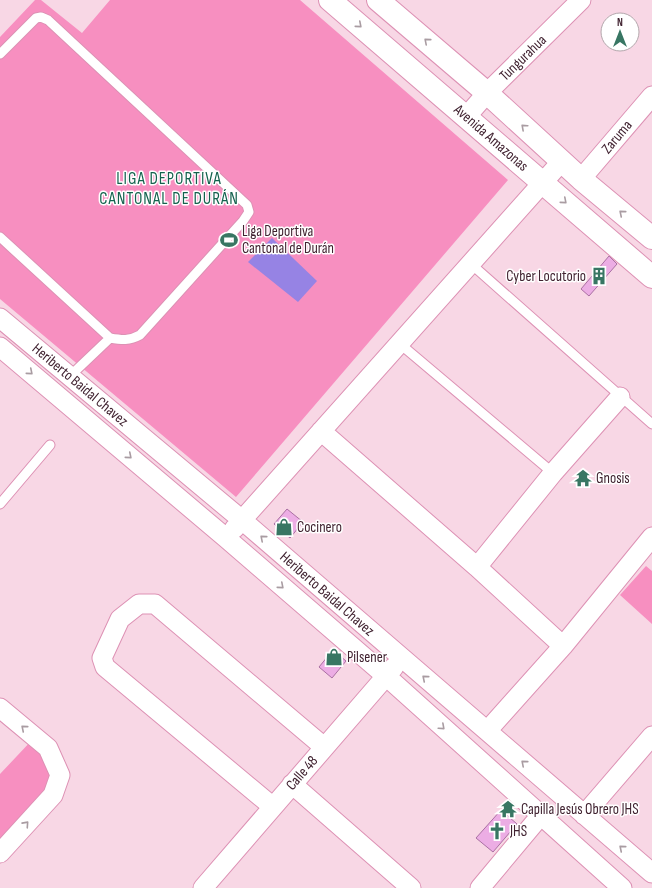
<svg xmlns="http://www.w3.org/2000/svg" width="652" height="888" font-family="'Sofia Sans Condensed',sans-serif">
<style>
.green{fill:#f78fc0}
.water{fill:#9683e4}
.building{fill:#ecade4;stroke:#aa70a3}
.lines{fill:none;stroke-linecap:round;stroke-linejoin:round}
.service-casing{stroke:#dd91b4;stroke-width:11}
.minor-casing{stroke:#dd91b4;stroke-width:21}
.tertiary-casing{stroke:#dd91b4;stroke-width:24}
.service{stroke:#fff;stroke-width:9}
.minor{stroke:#fff;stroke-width:19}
.tertiary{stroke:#fff;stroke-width:22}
.oneway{stroke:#a99ca2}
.labels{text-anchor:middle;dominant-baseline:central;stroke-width:3;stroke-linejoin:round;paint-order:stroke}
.street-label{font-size:15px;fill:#402230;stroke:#fff}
.poi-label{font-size:15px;fill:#402230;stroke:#fff;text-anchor:start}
.quarter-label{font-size:17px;letter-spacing:1px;fill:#14624e;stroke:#fff}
</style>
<rect width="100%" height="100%" fill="#f8d7e5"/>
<path class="green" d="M 35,0 L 41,0 L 82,33 L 110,0 L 300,0 L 508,180 L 236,497 L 0,299 L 0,37 Z
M 646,566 L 652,571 L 652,624 L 620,595 Z
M 33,739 L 60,775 L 0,851 L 0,774 Z"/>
<path class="water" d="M 272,238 L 317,281 L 298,302 L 248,262 Z"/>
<path class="building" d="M 609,256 L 617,264 L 589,296 L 581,289 Z
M 287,509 L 303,522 L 290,538 L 274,524 Z
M 333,650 L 346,661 L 332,678 L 319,667 Z
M 501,810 L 517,824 L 493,852 L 476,838 Z"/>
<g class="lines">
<g class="service-casing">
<path id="service" d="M 0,54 L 36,18 L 41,17 L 48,20 L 247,205 L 249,212 L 243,221 L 140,335 C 129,341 122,340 110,338 L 0,237
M 470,263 L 652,424
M 399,343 L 553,473
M 70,376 L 110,338
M 0,504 L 50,445"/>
</g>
<g class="minor-casing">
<path id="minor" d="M 466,117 L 487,93 L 581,0
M 581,179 L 652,96
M 0,318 L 242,520 L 652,873
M 0,347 L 226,538 L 386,676 L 622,888
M 321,431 L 477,567 L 563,646
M 234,529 L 562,161
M 477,567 L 553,473 L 620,397
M 0,708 L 48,748 L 60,775 L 53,795 L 0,853
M 487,731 L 563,646 L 652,537
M 292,784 L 411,888
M 273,807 L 105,667 L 102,658 L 120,619 L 139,604 L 155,604 L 324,747
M 584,815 L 652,736
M 203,888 L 394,667
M 480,888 L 541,815"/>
</g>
<g class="tertiary-casing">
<path id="tertiary" d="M 330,0 L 652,277
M 378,0 L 487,93 L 581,179 L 652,238"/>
</g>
<use href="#service" class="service"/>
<use href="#minor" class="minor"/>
<use href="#tertiary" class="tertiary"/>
</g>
<defs><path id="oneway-chevron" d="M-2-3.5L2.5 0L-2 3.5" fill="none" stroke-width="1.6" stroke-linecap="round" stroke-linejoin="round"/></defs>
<g class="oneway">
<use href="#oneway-chevron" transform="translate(359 25) rotate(41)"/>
<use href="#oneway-chevron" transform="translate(427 41) rotate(-139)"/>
<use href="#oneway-chevron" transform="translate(524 127) rotate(-138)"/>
<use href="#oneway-chevron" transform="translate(564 201) rotate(41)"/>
<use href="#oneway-chevron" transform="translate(622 213) rotate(-140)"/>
<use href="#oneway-chevron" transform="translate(30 372) rotate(40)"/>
<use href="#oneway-chevron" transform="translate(129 456) rotate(40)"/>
<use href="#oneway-chevron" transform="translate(263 538) rotate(-139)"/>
<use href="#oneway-chevron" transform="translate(281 586) rotate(41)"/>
<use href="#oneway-chevron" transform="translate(425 678) rotate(-140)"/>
<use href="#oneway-chevron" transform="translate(442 727) rotate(42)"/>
<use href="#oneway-chevron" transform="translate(24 728) rotate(-140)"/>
<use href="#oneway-chevron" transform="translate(524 763) rotate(-139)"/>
<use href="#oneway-chevron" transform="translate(26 824) rotate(-48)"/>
<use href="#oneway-chevron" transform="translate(622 848) rotate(-140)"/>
</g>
<defs>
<g id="stadium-bare" transform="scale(1.38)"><path d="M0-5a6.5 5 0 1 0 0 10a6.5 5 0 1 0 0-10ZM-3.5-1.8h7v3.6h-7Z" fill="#387663" stroke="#fff" stroke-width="2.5" paint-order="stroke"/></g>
<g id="building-bare" transform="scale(1.38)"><path d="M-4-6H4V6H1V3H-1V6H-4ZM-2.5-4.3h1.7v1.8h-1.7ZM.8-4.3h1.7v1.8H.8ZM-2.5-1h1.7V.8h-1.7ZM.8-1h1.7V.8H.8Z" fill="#387663" stroke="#fff" stroke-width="2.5" paint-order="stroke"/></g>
<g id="temple-bare" transform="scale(1.38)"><path d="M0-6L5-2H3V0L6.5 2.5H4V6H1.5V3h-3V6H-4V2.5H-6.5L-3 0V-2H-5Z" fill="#387663" stroke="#fff" stroke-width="2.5" paint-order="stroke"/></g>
<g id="shop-bare" transform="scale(1.38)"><path d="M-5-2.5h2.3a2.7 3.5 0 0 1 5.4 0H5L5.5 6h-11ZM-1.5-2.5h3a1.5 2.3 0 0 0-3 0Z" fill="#387663" stroke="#fff" stroke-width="2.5" paint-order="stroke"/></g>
<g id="church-bare" transform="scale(1.38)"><path d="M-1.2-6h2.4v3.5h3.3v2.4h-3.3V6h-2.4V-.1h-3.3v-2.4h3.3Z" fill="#387663" stroke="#fff" stroke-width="2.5" paint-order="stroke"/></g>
</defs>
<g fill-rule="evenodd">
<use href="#stadium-bare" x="229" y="240"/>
<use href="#building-bare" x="599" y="276"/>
<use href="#temple-bare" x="583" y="478"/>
<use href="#shop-bare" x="284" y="527"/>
<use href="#shop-bare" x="334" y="657"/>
<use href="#temple-bare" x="508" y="809"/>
<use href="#church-bare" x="497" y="831"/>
</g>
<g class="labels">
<g class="street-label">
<text transform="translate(523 58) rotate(-44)">Tungurahua</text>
<text transform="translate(617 137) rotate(-50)">Zaruma</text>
<text transform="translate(491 138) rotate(41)">Avenida Amazonas</text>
<text transform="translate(80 385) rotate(40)">Heriberto Baidal Chavez</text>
<text transform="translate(327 594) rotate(41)">Heriberto Baidal Chavez</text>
<text transform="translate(302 773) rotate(-49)">Calle 48</text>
</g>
<g class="poi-label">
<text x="242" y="231">Liga Deportiva<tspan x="242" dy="17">Cantonal de Durán</tspan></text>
<text x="586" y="276" text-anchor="end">Cyber Locutorio</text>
<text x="596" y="478">Gnosis</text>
<text x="297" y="527">Cocinero</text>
<text x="347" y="657">Pilsener</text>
<text x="521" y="809">Capilla Jesús Obrero JHS</text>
<text x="510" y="831">JHS</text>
</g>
<g class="quarter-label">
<text x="169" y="179">LIGA DEPORTIVA<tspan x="169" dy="20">CANTONAL DE DURÁN</tspan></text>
</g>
</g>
<g transform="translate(620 32)"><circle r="19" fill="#ffffff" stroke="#b3a7ac"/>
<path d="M0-3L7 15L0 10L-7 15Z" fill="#387663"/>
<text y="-6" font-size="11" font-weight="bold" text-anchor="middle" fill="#402230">N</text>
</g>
</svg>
